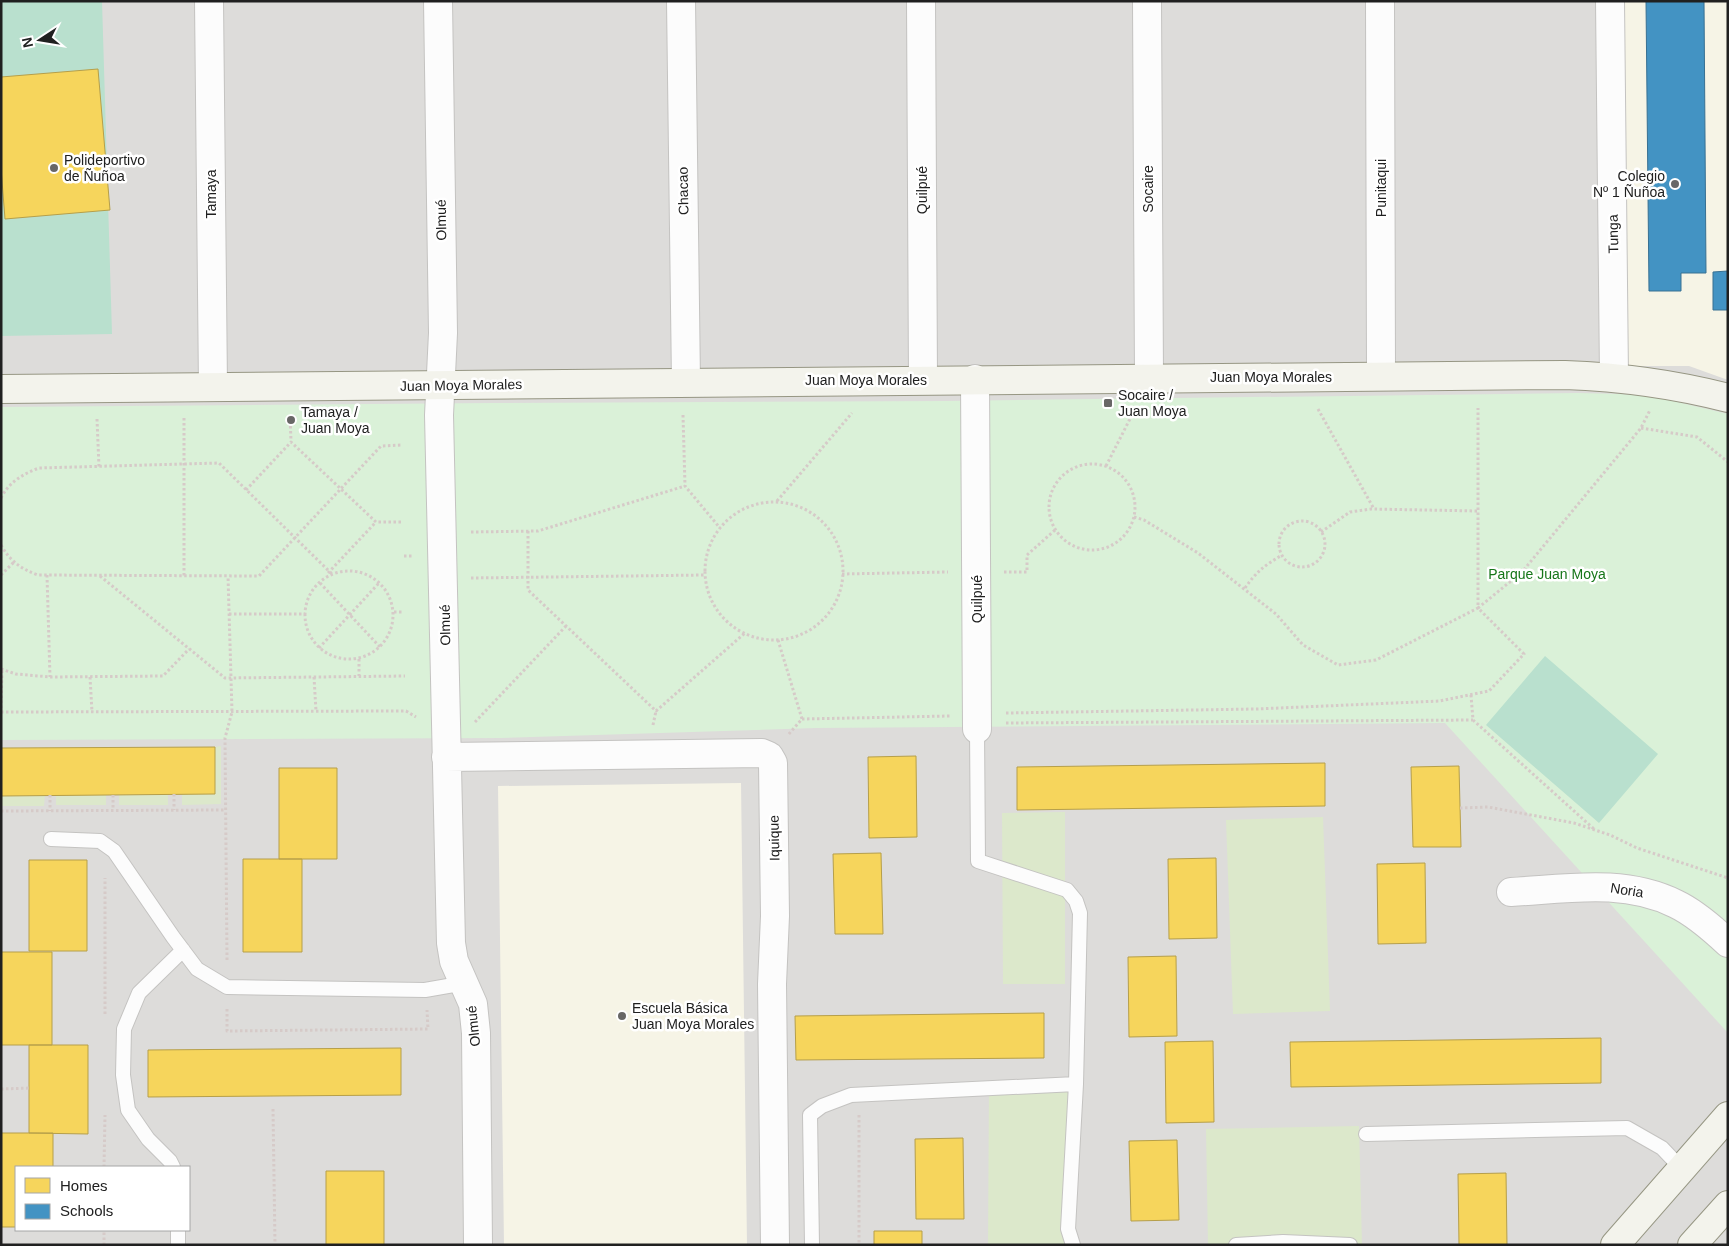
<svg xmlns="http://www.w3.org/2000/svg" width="1729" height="1246" font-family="Helvetica,sans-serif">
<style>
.residential{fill:#dddcda;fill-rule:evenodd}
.education{fill:#f6f4e6}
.grass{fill:#dce8cb}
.park{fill:#daf1d8}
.pitch{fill:#b9e0ce}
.homes{fill:#f6d55c;stroke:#b69f4a}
.schools{fill:#4393c3;stroke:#387092}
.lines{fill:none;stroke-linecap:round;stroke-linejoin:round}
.lane-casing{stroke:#c4c3c1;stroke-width:16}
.street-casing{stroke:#c4c3c1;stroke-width:30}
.secondary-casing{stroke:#969683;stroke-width:30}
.path{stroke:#d6cac8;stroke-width:3;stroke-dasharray:2.5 2.5;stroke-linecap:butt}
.lane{stroke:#fcfcfc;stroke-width:14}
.street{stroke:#fcfcfc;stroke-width:28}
.secondary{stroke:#f3f3ec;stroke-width:28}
.poi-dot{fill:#686766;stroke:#fff;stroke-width:2}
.labels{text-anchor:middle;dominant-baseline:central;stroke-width:5;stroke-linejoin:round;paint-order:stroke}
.poi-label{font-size:14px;fill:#202020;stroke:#fff;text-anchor:start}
.street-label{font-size:14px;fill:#202020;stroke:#fff}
.park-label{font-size:14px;fill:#167619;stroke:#fff}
</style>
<rect width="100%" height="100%" fill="#eeece9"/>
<path class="residential" d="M 1,1 L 1728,1 L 1728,1245 L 1,1245 ZM 16,1167 L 189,1167 L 189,1230 L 16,1230 Z"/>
<path class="education" d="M 1619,1 L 1728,1 L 1728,380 L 1689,366 L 1625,366 Z
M 741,783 L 747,1245 L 504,1245 L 498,786 Z"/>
<path class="grass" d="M 221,746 L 221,804 L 182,805 L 182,794 L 215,794 L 215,747 Z
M 168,794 L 168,805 L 119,805 L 119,795 Z
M 45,795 L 44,806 L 1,806 L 1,796 Z
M 56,795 L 106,795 L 106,805 L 56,805 Z
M 1065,812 L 1065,984 L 1003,984 L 1002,813 Z
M 1323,817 L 1330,1011 L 1233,1014 L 1226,820 Z
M 989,1084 L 1069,1084 L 1068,1245 L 988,1245 Z
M 1359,1126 L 1362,1245 L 1208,1245 L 1206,1129 Z"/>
<path class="park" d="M 1577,393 L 1620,394 L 1656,397 L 1728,414 L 1728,1033 L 1445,723 L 816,728 L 501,738 L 1,740 L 1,407 L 494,403 L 947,401 Z"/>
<path class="pitch" d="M 1,1 L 102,1 L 112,334 L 1,336 Z
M 1545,656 L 1658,754 L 1599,823 L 1486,725 Z"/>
<path class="homes" d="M 98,69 L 110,210 L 5,219 L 1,168 L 1,77 Z
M 215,747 L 215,794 L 1,796 L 1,748 Z
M 916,756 L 917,837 L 869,838 L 868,757 Z
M 1325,763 L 1325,806 L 1017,810 L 1017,767 Z
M 1459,766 L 1461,847 L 1413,847 L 1411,767 Z
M 279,768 L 337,768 L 337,859 L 279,859 Z
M 881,853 L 883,934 L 835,934 L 833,854 Z
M 1216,858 L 1217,938 L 1169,939 L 1168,859 Z
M 243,859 L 302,859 L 302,952 L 243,952 Z
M 29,860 L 87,860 L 87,951 L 29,951 Z
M 1425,863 L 1426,943 L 1378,944 L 1377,864 Z
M 1,952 L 52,952 L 52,1045 L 1,1045 Z
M 1176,956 L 1177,1036 L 1129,1037 L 1128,957 Z
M 1044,1013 L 1044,1058 L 796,1060 L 795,1016 Z
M 1601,1038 L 1601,1083 L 1291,1087 L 1290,1042 Z
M 1213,1041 L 1214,1122 L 1166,1123 L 1165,1042 Z
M 29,1045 L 88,1045 L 88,1134 L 29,1133 Z
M 401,1048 L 401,1095 L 148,1097 L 148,1050 Z
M 1,1133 L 53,1133 L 53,1167 L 16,1167 L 16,1227 L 1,1227 Z
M 963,1138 L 964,1219 L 916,1219 L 915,1139 Z
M 1177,1140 L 1179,1220 L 1131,1221 L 1129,1141 Z
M 326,1171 L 384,1171 L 384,1245 L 326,1245 Z
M 1506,1173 L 1507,1245 L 1459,1245 L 1458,1174 Z
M 874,1231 L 922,1231 L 922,1245 L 874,1245 Z"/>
<path class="schools" d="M 1646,1 L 1704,1 L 1706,273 L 1681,273 L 1681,291 L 1649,291 Z
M 1728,271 L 1728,310 L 1713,310 L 1713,272 Z"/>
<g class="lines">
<g class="lane-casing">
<path id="lane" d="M 977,729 L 978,861 L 1067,890 L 1076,901 L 1080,913 L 1076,1084 L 1068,1229 L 1073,1245
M 51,839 L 100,841 L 114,851 L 173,937 L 197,969 L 227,987 L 425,990 L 465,983
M 1366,1134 L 1627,1128 L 1662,1148 L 1682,1169
M 173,1167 L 170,1161 L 148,1139 L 128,1110 L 123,1075 L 124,1029 L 139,993 L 183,950
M 178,1230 L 178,1243
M 812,1245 L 810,1115 L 822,1106 L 851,1095 L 1076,1084
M 1236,1245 L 1283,1242 L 1350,1245"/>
</g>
<g class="street-casing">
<path id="street" d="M 209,1 L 213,387
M 438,1 L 443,333 L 439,415 L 451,943 L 454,961 L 473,1004 L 476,1033 L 478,1245
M 681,1 L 686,382
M 921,1 L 923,380
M 1147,1 L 1149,378
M 1380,1 L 1381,376
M 1610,1 L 1614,377
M 975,379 L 977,729
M 446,757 L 762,753 L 769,756 L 773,763 L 775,916 L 772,984 L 775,1245
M 1511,892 C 1566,889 1624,878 1676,904 C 1695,913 1713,929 1728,943"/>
</g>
<g class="secondary-casing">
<path id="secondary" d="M 1,389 L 1565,375 C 1620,377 1674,384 1728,398
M 1615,1245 L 1728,1116
M 1692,1245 L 1728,1205"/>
</g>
<path class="path" d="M 1318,409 L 1374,509
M 683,415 L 685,486 L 720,528
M 290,416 L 291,441
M 184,418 L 184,576
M 97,419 L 99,467
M 1641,428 L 1697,437 L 1728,462
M1049 507a43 43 0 1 1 86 0a43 43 0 1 1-86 0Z
M 1106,466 L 1134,411
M 246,490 L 291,442 L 376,522 L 403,522
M 1,498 C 9,482 23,474 39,468 L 219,463 L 332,574
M 777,501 L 852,413
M705 571a69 69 0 1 1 138 0a69 69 0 1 1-138 0Z
M 1134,517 L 1144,520 L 1198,553 L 1276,614 L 1303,645 L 1338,665 L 1376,660 L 1478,608 L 1478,408
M1279 544a23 23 0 1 1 46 0a23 23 0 1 1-46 0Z
M 528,531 L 528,590 L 656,711 L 745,633
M 471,532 L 538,531 L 685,486
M 1321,532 L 1350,512 L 1371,509 L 1478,511
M 1,545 C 10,561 21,569 38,575 L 259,576 L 381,446 L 402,445
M 404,556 L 413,556
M305 615a44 44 0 1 1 88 0a44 44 0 1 1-88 0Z
M 1004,572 L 1027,572 L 1027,555 L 1055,530
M 328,573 L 376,522
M 842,574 L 948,572
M 1,575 L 14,562
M 47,575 L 50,677
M 100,576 L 225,678 L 405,676
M 471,578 L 705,575
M 320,583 L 380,647
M 1245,588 C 1257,571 1264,566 1282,555
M 394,612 L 404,612
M 229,614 L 305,614
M 778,640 L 802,719 L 788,735
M 319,648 L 379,583
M 359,659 L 359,676
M 1,669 L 16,674 L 50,677 L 163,676 L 189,649
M 90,677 L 92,712
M 314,677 L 316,711
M 1471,695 L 1473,720 L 1594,829
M 1,708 L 2,669
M 1,712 L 406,711 L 416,717
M 1006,713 L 1256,709 L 1440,701 L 1489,691 L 1524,654 L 1478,608 L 1522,572 L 1641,428 L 1650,410
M 802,719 L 950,716
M 475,722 L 566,626
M 1006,723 L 1473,720
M 653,725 L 656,711
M 174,794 L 174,810
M 50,795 L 50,811
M 113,795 L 113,810
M 1460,808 L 1488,807 L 1574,823 L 1610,835 L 1637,848 L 1728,878
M 1,811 L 225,810
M 227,960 L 225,738 L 232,712 L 228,576
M 227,1009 L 227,1031 L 428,1029 L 427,1010
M 105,1014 L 105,878
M 1,1089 L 30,1088
M 273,1109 L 275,1245
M 859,1115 L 859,1245
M 104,1167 L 105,1115
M 104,1245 L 104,1230"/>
<use href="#lane" class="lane"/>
<use href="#street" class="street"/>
<use href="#secondary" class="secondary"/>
</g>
<g class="poi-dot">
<circle cx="54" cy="168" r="5"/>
<circle cx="1675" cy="184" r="5"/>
<rect x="1103" y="398" width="10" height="10" rx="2.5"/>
<circle cx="291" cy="420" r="5"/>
<circle cx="622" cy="1016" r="5"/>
</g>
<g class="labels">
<g class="poi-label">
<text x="64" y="160">Polideportivo<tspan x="64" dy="16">de Ñuñoa</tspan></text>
<text x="1665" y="176" text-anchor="end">Colegio<tspan x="1665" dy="16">Nº 1 Ñuñoa</tspan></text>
<text x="1118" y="395">Socaire /<tspan x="1118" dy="16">Juan Moya</tspan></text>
<text x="301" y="412">Tamaya /<tspan x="301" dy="16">Juan Moya</tspan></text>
<text x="632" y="1008">Escuela Básica<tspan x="632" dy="16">Juan Moya Morales</tspan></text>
</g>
<g class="street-label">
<text transform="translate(1381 188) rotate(-90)">Punitaqui</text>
<text transform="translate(1148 189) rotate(-90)">Socaire</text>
<text transform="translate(922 190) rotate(-90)">Quilpué</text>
<text transform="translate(683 191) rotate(-91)">Chacao</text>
<text transform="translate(211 194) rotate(-90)">Tamaya</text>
<text transform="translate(441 220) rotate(-91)">Olmué</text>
<text transform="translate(1613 234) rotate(-91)">Tunga</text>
<text x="1271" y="377">Juan Moya Morales</text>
<text x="866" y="380">Juan Moya Morales</text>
<text transform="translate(461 385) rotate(-1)">Juan Moya Morales</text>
<text transform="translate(977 599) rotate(-90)">Quilpué</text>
<text transform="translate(445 625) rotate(-91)">Olmué</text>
<text transform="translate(774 838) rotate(-91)">Iquique</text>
<text transform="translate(1627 890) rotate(9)">Noria</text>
<text transform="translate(473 1026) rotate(-96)">Olmué</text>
</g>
<g class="park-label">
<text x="1547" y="574">Parque Juan Moya</text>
</g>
</g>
<rect width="1729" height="1246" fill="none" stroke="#202020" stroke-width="5"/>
<rect x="15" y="1166" width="175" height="65" fill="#ffffff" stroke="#a6a6a6"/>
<rect x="25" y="1178" width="25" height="15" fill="#f6d55c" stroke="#a6a6a6"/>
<text x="60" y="1191" font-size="15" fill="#202020">Homes</text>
<rect x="25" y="1204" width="25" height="15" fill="#4393c3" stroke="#a6a6a6"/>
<text x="60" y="1216" font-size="15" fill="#202020">Schools</text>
<g transform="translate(40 40) rotate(258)" stroke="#ffffff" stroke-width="4" paint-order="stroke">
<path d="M0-4L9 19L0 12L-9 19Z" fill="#202020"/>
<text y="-8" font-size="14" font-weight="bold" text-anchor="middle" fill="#202020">N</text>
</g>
</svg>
